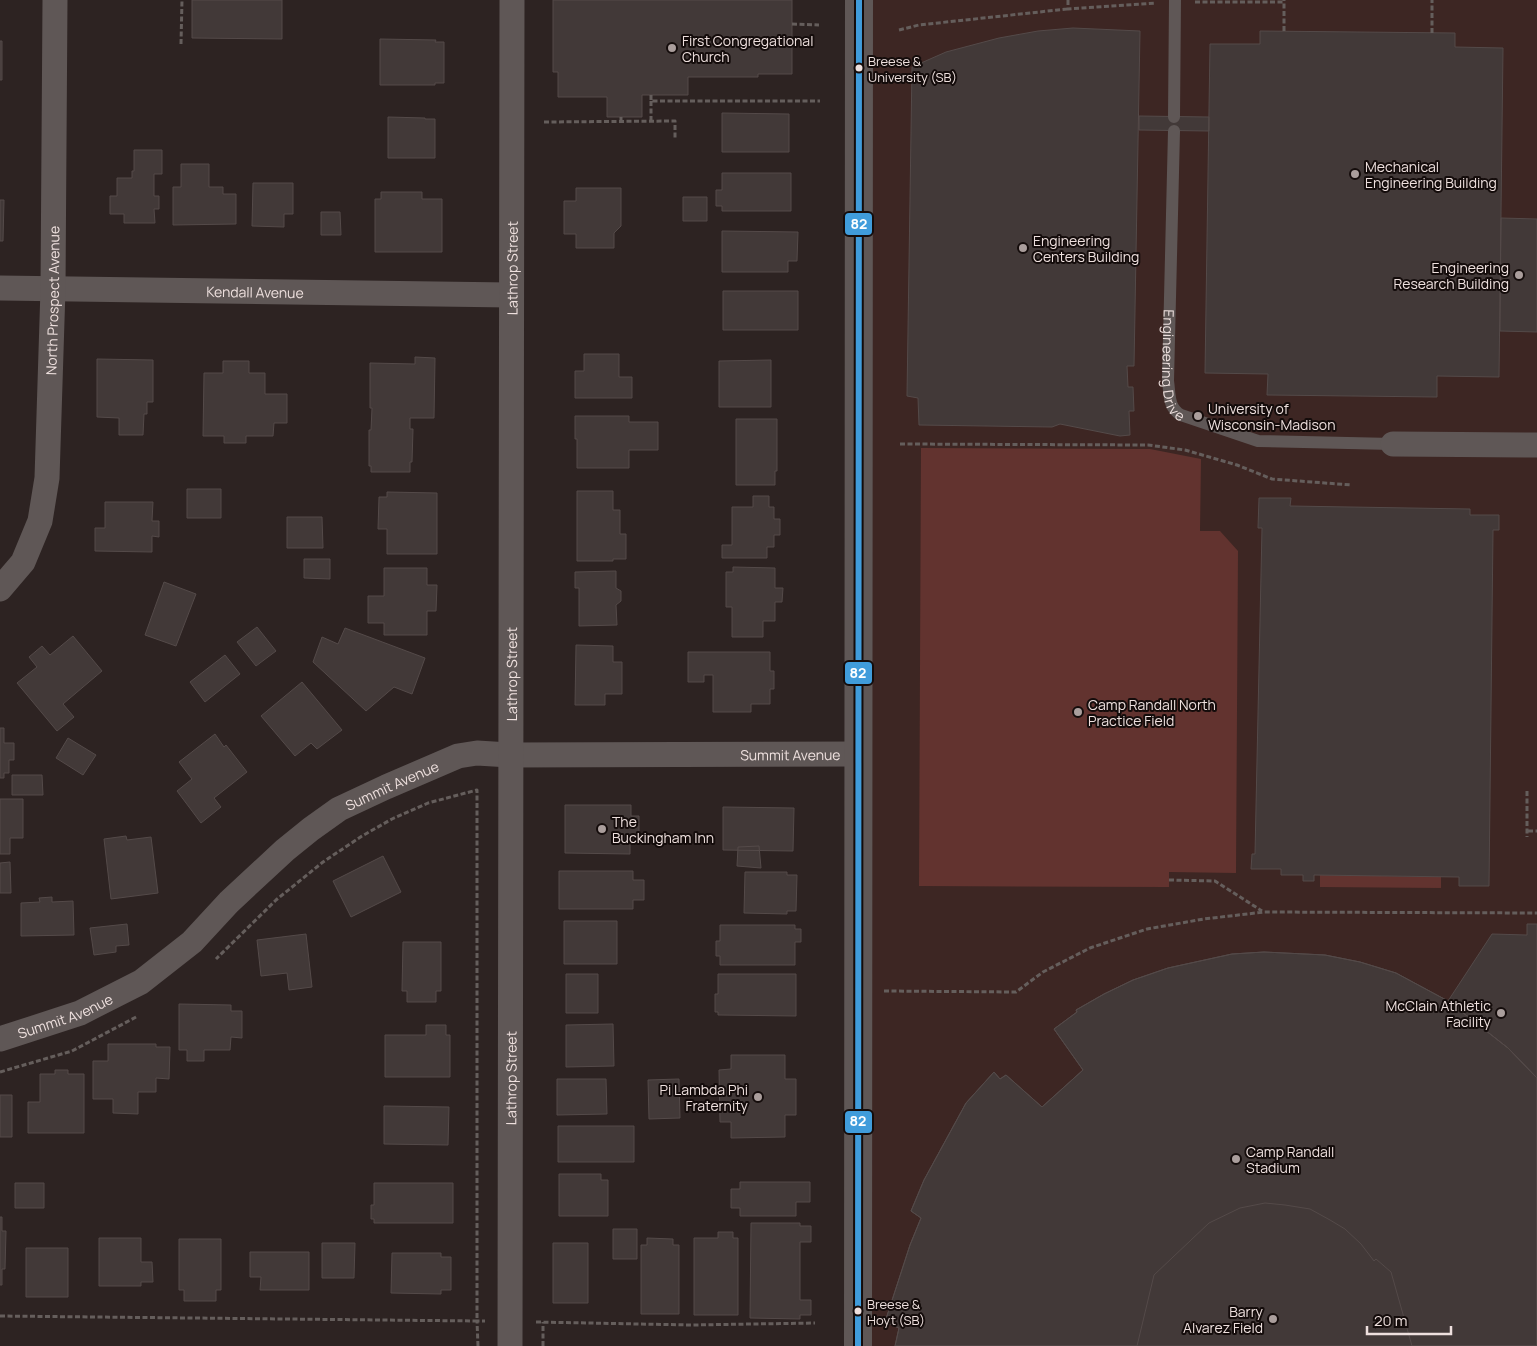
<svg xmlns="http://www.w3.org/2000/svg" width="1537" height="1346" font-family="Manrope,sans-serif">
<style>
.built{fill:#3d2623}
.green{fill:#62332f}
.building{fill:#423938;stroke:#544a49}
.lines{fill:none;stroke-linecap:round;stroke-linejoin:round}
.path{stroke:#655e5c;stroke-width:3;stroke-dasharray:5 2.5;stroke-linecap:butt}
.lane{stroke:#5f5756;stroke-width:12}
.street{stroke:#5f5756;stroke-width:25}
.secondary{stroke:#5f5756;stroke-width:28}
.bus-1-casing{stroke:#140c0b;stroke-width:10}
.bus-1{stroke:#409cdb;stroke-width:6}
.poi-dot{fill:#aa9e9c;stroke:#140c0b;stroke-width:2}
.bus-dot{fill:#eee0de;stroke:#140c0b;stroke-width:2}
.labels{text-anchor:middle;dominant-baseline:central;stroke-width:4;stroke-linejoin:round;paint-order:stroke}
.bus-label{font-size:13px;fill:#eee0de;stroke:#140c0b;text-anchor:start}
.poi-label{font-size:14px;fill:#eee0de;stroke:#140c0b;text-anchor:start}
.street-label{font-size:14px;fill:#eee0de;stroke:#140c0b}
.line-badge{stroke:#140c0b;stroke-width:2}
.badge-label{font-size:14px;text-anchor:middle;font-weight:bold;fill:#fff}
</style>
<rect width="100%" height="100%" fill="#2d2322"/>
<path class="built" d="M 859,0 L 1537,0 L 1537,1346 L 858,1346 Z"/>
<path class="green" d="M 921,448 L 1150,449 L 1201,459 L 1200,531 L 1220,531 L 1238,551 L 1236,873 L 1169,872 L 1169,887 L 919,886 Z
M 1320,875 L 1441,877 L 1441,888 L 1320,887 Z"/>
<path class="building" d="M 192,0 L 282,0 L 282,39 L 192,38 Z
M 553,0 L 792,0 L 792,74 L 758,74 L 758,77 L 688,77 L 688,95 L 642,95 L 642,117 L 607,117 L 607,97 L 558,97 L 558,72 L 553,72 Z
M 1073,28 L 1140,31 L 1134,366 L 1127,366 L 1128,387 L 1133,387 L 1134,411 L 1129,411 L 1130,435 L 1120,436 L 1060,424 L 1052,427 L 919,425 L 918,398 L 907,396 L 912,67 L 946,52 L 999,38 L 1038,31 Z
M 1260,31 L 1455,33 L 1455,47 L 1503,48 L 1499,377 L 1437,376 L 1437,397 L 1267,395 L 1268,374 L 1205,373 L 1210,44 L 1260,44 Z
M 380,39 L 436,40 L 435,42 L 444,42 L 444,83 L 435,83 L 435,85 L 380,85 Z
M 0,41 L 2,41 L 2,80 L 0,80 Z
M 722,113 L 789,114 L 789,152 L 722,152 Z
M 1139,116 L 1209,117 L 1209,131 L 1139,130 Z
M 388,117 L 425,118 L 425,119 L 435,119 L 435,158 L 388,158 Z
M 134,150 L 162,150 L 162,174 L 154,174 L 154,196 L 159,196 L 159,209 L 154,209 L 155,223 L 124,223 L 124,214 L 110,214 L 110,196 L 117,196 L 117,178 L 132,178 L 132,171 L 134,171 Z
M 181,164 L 209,164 L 209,187 L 223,187 L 223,194 L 236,194 L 236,224 L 173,225 L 173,187 L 181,187 Z
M 722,173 L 791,173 L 791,211 L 722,211 L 722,206 L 716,206 L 716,190 L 722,190 Z
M 253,183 L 293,183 L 293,214 L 284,214 L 284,227 L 252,226 Z
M 576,188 L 621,188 L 621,226 L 614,233 L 614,248 L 576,248 L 576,234 L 564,234 L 564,201 L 576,201 Z
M 381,192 L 422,192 L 422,199 L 442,199 L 442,252 L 375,252 L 375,199 L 381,199 Z
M 683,197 L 707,197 L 707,221 L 683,221 Z
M 0,200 L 4,200 L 3,241 L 0,241 Z
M 321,212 L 340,212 L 341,235 L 321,235 Z
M 1501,218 L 1537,219 L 1537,332 L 1500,331 Z
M 722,231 L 798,232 L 797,261 L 788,261 L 788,272 L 722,272 Z
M 723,291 L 798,291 L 798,330 L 723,330 Z
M 584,354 L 619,354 L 619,377 L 632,377 L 632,398 L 575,398 L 575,371 L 584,371 Z
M 415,357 L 435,358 L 434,418 L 410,418 L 410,429 L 413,429 L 412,462 L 410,462 L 410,472 L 371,472 L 371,466 L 369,466 L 369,430 L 371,430 L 372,408 L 370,408 L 370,363 L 415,364 Z
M 97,359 L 153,360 L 153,402 L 147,402 L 147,414 L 144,414 L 143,435 L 119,435 L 119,418 L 97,417 Z
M 771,360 L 771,407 L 719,407 L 719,361 Z
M 223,361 L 249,361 L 249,373 L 265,373 L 265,394 L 287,394 L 287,423 L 274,423 L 273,436 L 246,436 L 246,443 L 224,443 L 224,436 L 203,436 L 204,373 L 223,373 Z
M 575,416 L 629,416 L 629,422 L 658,422 L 658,450 L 629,450 L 629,468 L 577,468 L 577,439 L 575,439 Z
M 736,419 L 777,419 L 777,471 L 775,471 L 775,485 L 736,485 Z
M 187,489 L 221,489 L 221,518 L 187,518 Z
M 577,491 L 613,491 L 613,510 L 620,510 L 620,534 L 626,534 L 626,559 L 613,559 L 613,561 L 577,561 Z
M 387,492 L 437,493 L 437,554 L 387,554 L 387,529 L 378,529 L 379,497 L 387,497 Z
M 753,496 L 769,496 L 769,507 L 774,507 L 774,519 L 780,519 L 780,535 L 774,535 L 774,547 L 767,547 L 767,558 L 722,558 L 722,545 L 732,545 L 732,507 L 753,507 Z
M 1259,498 L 1291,498 L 1290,506 L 1470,509 L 1470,515 L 1499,515 L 1499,530 L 1493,530 L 1489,886 L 1459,886 L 1459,877 L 1314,875 L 1314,881 L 1303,881 L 1303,875 L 1281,875 L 1281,869 L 1251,869 L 1252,854 L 1255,854 L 1262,528 L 1258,528 Z
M 105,502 L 153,502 L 152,521 L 159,521 L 159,537 L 152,536 L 152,552 L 95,551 L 95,528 L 105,528 Z
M 287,517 L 322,517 L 323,548 L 287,548 Z
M 304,559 L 330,559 L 330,579 L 304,578 Z
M 733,567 L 775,568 L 775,588 L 783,588 L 782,602 L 775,602 L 775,621 L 763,621 L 763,637 L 732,637 L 732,607 L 726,607 L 726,572 L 733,572 Z
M 384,568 L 427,568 L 427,585 L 437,585 L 436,611 L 427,611 L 427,635 L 384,635 L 384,623 L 368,623 L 368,596 L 384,596 Z
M 616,571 L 616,588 L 621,591 L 621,601 L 616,605 L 617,625 L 579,626 L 579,588 L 575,588 L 575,572 Z
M 164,582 L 196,594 L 176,646 L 145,635 Z
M 257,627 L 276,651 L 256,666 L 237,642 Z
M 345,628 L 425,658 L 412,694 L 394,687 L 366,711 L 313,662 L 322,637 L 338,644 Z
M 73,636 L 102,671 L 63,704 L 74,717 L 57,731 L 17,683 L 37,667 L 29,657 L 42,646 L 50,655 Z
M 576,645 L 613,646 L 613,662 L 622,662 L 622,694 L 605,694 L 605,705 L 575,705 Z
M 688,652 L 770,652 L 770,671 L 774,671 L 774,689 L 770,689 L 770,704 L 751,704 L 751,712 L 713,712 L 713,675 L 704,675 L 704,682 L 688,682 Z
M 225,655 L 240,674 L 205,702 L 190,682 Z
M 302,682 L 342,730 L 317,749 L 311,743 L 295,756 L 261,716 Z
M 0,728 L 4,728 L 4,743 L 14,743 L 14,760 L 9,760 L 9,773 L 4,773 L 4,778 L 0,778 Z
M 215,734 L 224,747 L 226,745 L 247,772 L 214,798 L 221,807 L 201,823 L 177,791 L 192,779 L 179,762 Z
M 68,738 L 96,755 L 83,775 L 56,758 Z
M 12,775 L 42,775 L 43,795 L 12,795 Z
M 0,799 L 23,799 L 23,838 L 10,838 L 10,854 L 0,854 Z
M 565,805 L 631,805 L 631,816 L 639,816 L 639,842 L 630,842 L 630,854 L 565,853 Z
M 723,807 L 794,808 L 793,851 L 723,850 Z
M 126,836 L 127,840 L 151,837 L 158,893 L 111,899 L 104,839 Z
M 759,846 L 761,868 L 737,866 L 738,847 Z
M 383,856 L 401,892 L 351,917 L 333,881 Z
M 10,862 L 11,893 L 0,893 L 0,863 Z
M 559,871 L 633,871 L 633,880 L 644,880 L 644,900 L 633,900 L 633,909 L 559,909 Z
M 745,872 L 787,872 L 787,875 L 797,875 L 796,911 L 787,911 L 787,914 L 744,913 Z
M 52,897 L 52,902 L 73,901 L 74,935 L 21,936 L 21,903 L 40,902 L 39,898 Z
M 564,921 L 617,921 L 617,964 L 564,964 Z
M 127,924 L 129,945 L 116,946 L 116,952 L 94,955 L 90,928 Z
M 1527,924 L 1537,924 L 1537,1078 L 1508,1048 L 1448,1001 L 1492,934 L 1527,935 Z
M 720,925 L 795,925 L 795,929 L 801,929 L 801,942 L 795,942 L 795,965 L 720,965 L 720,956 L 716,956 L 716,941 L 720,941 Z
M 306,934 L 312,987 L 289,990 L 287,973 L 261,976 L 257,940 Z
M 403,942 L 441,942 L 441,991 L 436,991 L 436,1002 L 407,1002 L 407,991 L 402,991 Z
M 1264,952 L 1325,955 L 1360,962 L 1396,973 L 1448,1001 L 1508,1048 L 1537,1078 L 1537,1346 L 1412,1346 L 1391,1272 L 1376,1259 L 1374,1261 L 1361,1244 L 1345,1229 L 1330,1220 L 1310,1209 L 1285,1205 L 1265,1203 L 1240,1208 L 1209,1223 L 1154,1275 L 1137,1346 L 895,1346 L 899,1328 L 885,1322 L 910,1245 L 921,1218 L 911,1211 L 924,1180 L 966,1103 L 994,1072 L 1000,1079 L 1006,1075 L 1042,1107 L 1083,1070 L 1054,1029 L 1077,1012 L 1076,1010 L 1104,994 L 1133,980 L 1168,968 L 1232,954 Z
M 1264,952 L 1325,955 L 1360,962 L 1396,973 L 1448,1001 L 1508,1048 L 1537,1078 L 1537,1346 L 895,1346 L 899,1328 L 885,1322 L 910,1245 L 921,1218 L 911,1211 L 924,1180 L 966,1103 L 994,1072 L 1000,1079 L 1006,1075 L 1042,1107 L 1083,1070 L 1054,1029 L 1077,1012 L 1076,1010 L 1104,994 L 1133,980 L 1168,968 L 1232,954 Z
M 566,974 L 598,974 L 598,1013 L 566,1013 Z
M 718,974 L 796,974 L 796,1016 L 718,1015 L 718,1012 L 715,1012 L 715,994 L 718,994 Z
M 179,1004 L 231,1005 L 231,1011 L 242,1011 L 242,1038 L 231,1037 L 230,1050 L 204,1050 L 204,1061 L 187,1061 L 187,1050 L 179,1050 Z
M 613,1024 L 614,1066 L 566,1067 L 566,1025 Z
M 426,1025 L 446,1025 L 446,1035 L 450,1035 L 450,1077 L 385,1077 L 385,1035 L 426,1035 Z
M 108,1044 L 156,1044 L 156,1047 L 170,1047 L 169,1079 L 156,1078 L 156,1092 L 138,1092 L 138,1114 L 113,1113 L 113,1099 L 93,1099 L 93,1061 L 108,1061 Z
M 731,1055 L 785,1055 L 785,1079 L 796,1079 L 796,1115 L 785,1115 L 785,1137 L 731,1138 L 731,1122 L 720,1122 L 719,1070 L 731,1069 Z
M 55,1070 L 68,1070 L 68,1074 L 84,1074 L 84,1133 L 28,1133 L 28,1102 L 40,1102 L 40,1074 L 55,1074 Z
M 557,1079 L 606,1079 L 607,1114 L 557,1115 Z
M 679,1079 L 680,1118 L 649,1119 L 648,1080 Z
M 0,1095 L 12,1095 L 12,1137 L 0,1137 Z
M 384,1106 L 449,1107 L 448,1145 L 384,1144 Z
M 558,1126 L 634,1126 L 634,1162 L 558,1162 Z
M 559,1174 L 601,1174 L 601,1180 L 608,1180 L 608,1216 L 559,1216 Z
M 740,1182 L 810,1182 L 810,1202 L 796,1202 L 796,1216 L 740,1216 L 740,1208 L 731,1208 L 731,1189 L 740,1189 Z
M 15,1183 L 44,1183 L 44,1208 L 15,1208 Z
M 374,1183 L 453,1183 L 453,1223 L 374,1223 L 374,1219 L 371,1219 L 371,1205 L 374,1205 Z
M 0,1217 L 2,1217 L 2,1231 L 6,1231 L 5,1269 L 2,1269 L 2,1285 L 0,1285 Z
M 751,1223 L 800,1223 L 800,1226 L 811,1226 L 811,1242 L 800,1242 L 800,1300 L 811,1300 L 811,1315 L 800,1315 L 800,1319 L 750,1318 Z
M 613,1229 L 637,1229 L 637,1259 L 613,1259 Z
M 718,1232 L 733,1232 L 733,1238 L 738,1238 L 738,1315 L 694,1315 L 694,1238 L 718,1238 Z
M 99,1238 L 141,1238 L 141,1262 L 152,1262 L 153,1282 L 141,1282 L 141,1286 L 99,1286 Z
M 647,1238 L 673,1239 L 673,1245 L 679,1245 L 679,1314 L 641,1314 L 641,1245 L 647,1245 Z
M 179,1239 L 221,1239 L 221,1290 L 216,1290 L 216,1301 L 184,1301 L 184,1290 L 179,1290 Z
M 322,1243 L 355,1243 L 354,1278 L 322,1278 Z
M 553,1243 L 588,1243 L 588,1303 L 553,1303 Z
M 26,1248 L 68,1248 L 68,1297 L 26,1297 Z
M 250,1252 L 309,1252 L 309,1290 L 260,1290 L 261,1277 L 250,1277 Z
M 392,1253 L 441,1253 L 441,1257 L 451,1257 L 451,1290 L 441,1290 L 441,1294 L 391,1293 Z"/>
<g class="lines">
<path class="path" d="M 1068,0 L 1068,9 L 1156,3
M 1195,2 L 1284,2
M 792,24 L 819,25
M 899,30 L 919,25 L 1067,9
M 1284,31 L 1284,0
M 1432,33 L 1432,0
M 181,44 L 182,0
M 651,95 L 651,101 L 820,101
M 651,101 L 651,122
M 621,117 L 621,122
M 544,122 L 675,121 L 675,138
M 900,444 L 1148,445 L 1185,450 L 1237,465 L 1272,479 L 1352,485
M 1527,791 L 1527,837
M 1528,831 L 1537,831
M 1169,880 L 1215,881 L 1262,911
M 884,991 L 1016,992 L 1043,972 L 1090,948 L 1147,929 L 1204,919 L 1264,912 L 1537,913
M 0,1072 L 72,1051 L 138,1016
M 0,1316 L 477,1321 L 477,790 L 428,803 L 392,819 L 362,836 L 323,862 L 276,900 L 216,959
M 536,1322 L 691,1325 L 815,1323
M 478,1346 L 477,1321 L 485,1321
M 543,1346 L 543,1322"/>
<g class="lane">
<path d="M 1174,117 L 1175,0"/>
<path id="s1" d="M 1174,131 L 1168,381 C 1170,394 1168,408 1181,415 L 1258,441 L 1393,444"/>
</g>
<g class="street">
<path id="s2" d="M 0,288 L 511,295"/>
<path d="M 1393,444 L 1537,445"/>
<path id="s3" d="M 0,589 L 23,562 L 40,521 L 47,478 L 53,289 L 55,0"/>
<path id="s4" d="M 0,1039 L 80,1013 L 141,982 L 192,942 L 229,902 L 285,850 L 311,829 L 339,809 L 386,787 L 458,756 L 477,753 L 510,755 L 859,754"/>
<path id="s5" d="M 510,1346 L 512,0"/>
</g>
<path class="secondary" d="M 858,1346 L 859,0"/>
<g class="bus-1-casing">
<path id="bus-1" d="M 858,1346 L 859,0"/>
</g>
<use href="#bus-1" class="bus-1"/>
</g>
<g class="poi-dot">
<circle cx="672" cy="48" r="5"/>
<circle cx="1355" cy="174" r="5"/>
<circle cx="1023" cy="248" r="5"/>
<circle cx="1519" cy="275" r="5"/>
<circle cx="1198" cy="416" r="5"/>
<circle cx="1078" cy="712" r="5"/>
<circle cx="602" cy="829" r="5"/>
<circle cx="1501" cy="1013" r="5"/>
<circle cx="758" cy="1097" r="5"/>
<circle cx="1236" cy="1159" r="5"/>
<circle cx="1273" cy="1319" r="5"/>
</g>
<g class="bus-dot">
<circle cx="859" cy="68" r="4.5"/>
<circle cx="858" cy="1311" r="4.5"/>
</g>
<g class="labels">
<g class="bus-label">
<text x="868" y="61">Breese &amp;<tspan x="868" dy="16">University (SB)</tspan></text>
<text x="867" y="1304">Breese &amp;<tspan x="867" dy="16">Hoyt (SB)</tspan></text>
</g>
<g class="poi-label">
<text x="682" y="40">First Congregational<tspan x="682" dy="16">Church</tspan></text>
<text x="1365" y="166">Mechanical<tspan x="1365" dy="16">Engineering Building</tspan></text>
<text x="1033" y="240">Engineering<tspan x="1033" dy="16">Centers Building</tspan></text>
<text x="1509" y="267" text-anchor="end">Engineering<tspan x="1509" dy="16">Research Building</tspan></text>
<text x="1208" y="408">University of<tspan x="1208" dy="16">Wisconsin-Madison</tspan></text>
<text x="1088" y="704">Camp Randall North<tspan x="1088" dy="16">Practice Field</tspan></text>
<text x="612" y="821">The<tspan x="612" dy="16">Buckingham Inn</tspan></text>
<text x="1491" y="1005" text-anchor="end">McClain Athletic<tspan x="1491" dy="16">Facility</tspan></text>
<text x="748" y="1089" text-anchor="end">Pi Lambda Phi<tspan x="748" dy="16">Fraternity</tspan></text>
<text x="1246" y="1151">Camp Randall<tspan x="1246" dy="16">Stadium</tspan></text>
<text x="1263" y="1311" text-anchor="end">Barry<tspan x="1263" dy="16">Alvarez Field</tspan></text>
</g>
<g class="street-label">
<text stroke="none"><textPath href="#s5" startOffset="1078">Lathrop Street</textPath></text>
<text stroke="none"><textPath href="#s2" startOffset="255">Kendall Avenue</textPath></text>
<text stroke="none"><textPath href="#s3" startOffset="301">North Prospect Avenue</textPath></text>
<text stroke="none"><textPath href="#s1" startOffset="235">Engineering Drive</textPath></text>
<text stroke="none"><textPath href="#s5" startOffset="672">Lathrop Street</textPath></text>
<text stroke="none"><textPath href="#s4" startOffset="879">Summit Avenue</textPath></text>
<text stroke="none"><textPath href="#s4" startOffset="474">Summit Avenue</textPath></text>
<text stroke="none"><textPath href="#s4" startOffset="69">Summit Avenue</textPath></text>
<text stroke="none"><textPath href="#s5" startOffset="268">Lathrop Street</textPath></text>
</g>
</g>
<g class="line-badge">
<rect x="844" y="212" width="29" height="24" rx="5" fill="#409cdb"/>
<rect x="844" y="661" width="29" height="24" rx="5" fill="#409cdb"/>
<rect x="844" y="1110" width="29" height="24" rx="5" fill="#409cdb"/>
</g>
<g class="badge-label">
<text x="859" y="229">82</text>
<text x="858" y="678">82</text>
<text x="858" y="1126">82</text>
</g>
<path d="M1367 1326v8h84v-8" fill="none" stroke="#eee0de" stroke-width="2.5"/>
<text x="1374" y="1326" font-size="15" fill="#eee0de" stroke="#140c0b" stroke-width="4" paint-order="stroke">20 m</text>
</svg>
